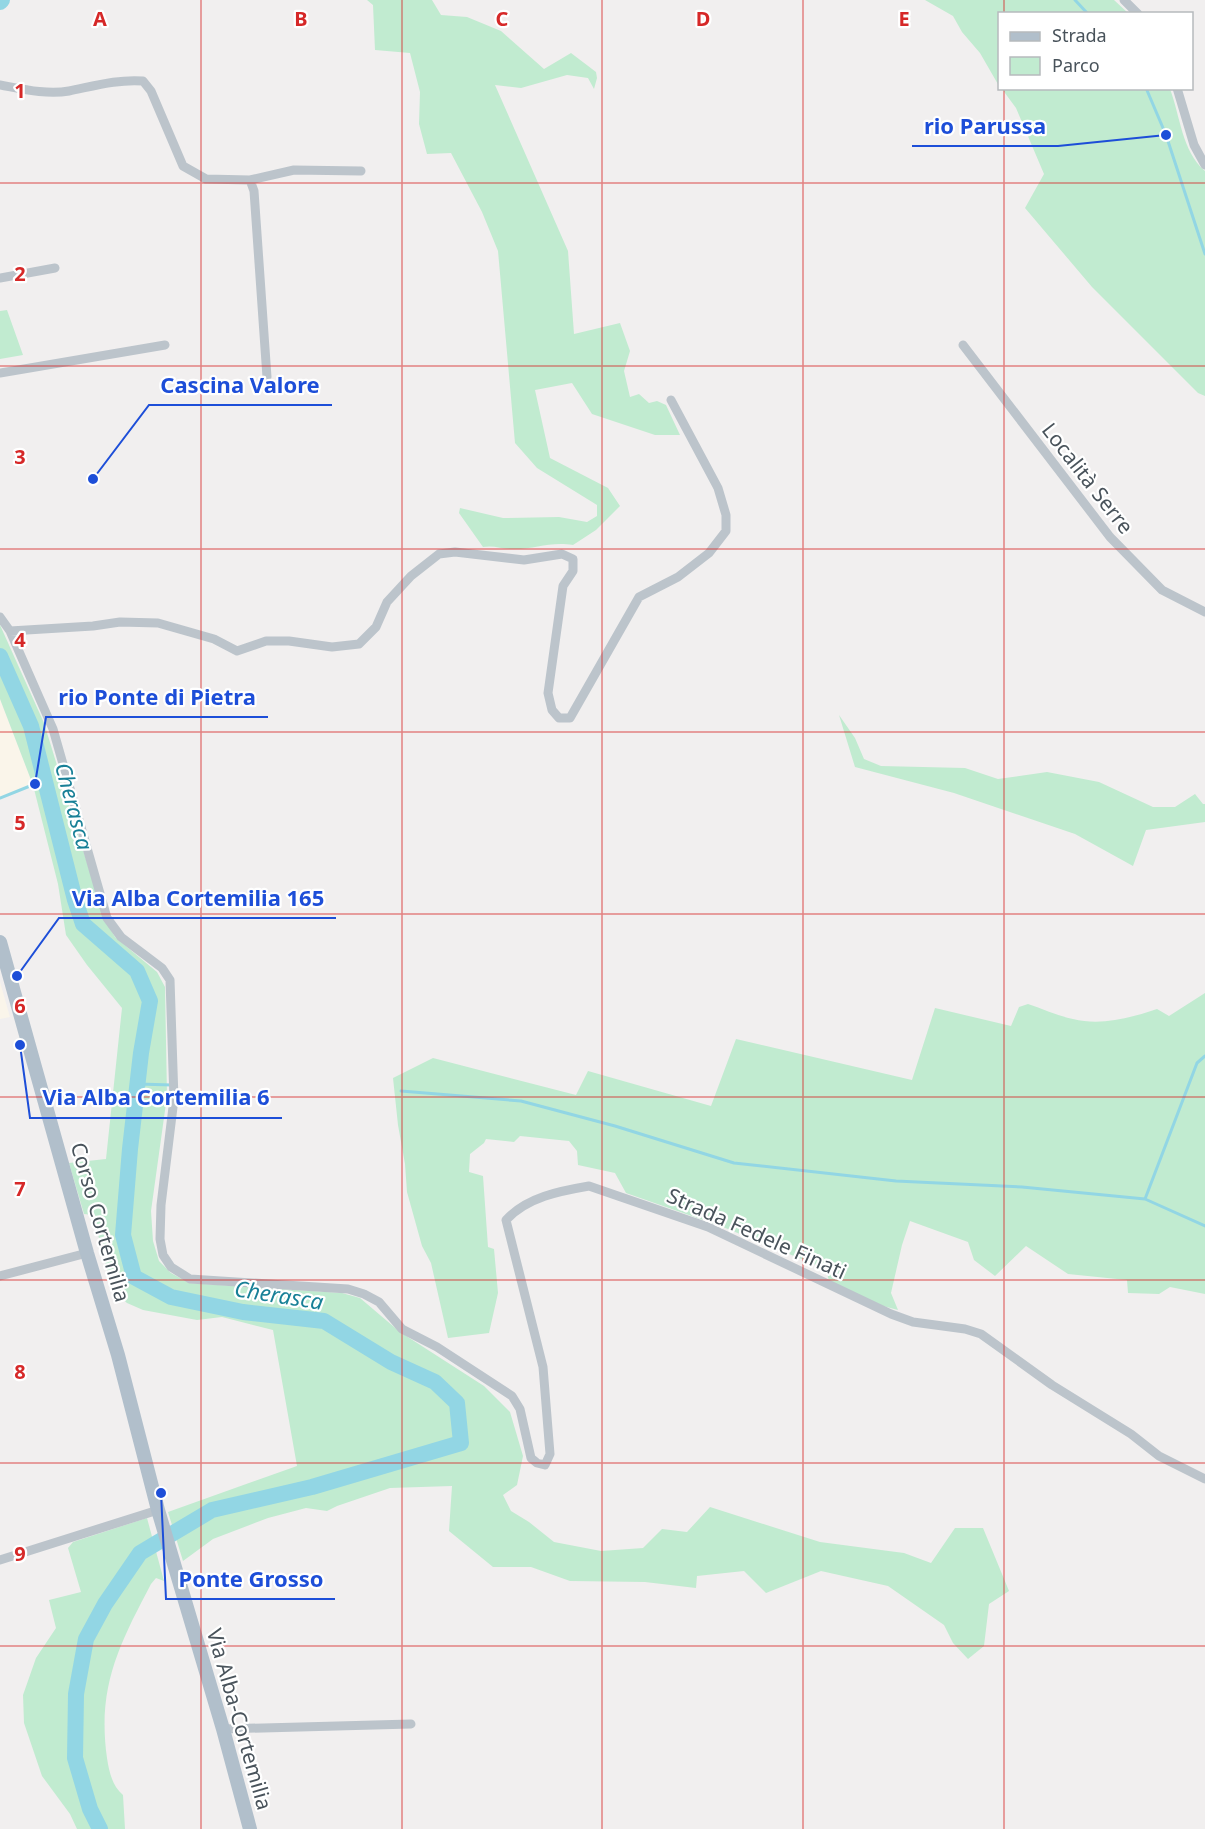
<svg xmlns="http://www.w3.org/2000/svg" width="1205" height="1829" font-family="'Noto Sans',sans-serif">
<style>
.commercial{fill:#faf5ea}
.green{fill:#c1ebd0}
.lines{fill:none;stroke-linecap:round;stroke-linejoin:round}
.stream{stroke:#92d6e4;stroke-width:3}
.river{stroke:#92d6e4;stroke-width:16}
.street{stroke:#bcc4cb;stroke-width:9}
.primary{stroke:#b1bfcb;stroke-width:14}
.grid{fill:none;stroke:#d62828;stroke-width:1.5;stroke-opacity:0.55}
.labels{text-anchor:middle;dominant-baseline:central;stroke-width:4.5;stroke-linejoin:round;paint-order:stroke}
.street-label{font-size:21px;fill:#49535b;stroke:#fff}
.water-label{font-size:22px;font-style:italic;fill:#188097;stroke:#fff}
.grid-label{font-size:20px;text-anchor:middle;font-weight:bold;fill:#d62828;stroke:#fff;stroke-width:4.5;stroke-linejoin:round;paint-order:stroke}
.leader{fill:none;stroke:#1d4ed8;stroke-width:2}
.callout-dot{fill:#1d4ed8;stroke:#fff;stroke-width:2}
.callout-label{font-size:22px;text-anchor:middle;font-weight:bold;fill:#1d4ed8;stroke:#fff;stroke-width:4.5;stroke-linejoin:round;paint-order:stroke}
</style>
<rect width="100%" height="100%" fill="#f1efef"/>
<path class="commercial" d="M 0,699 L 33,785 L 0,797 Z
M 0,982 L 10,1017 L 0,1019 Z"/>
<path class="green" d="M 367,0 L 432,0 L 441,15 L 467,17 L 501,31 L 544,69 L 571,53 L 596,72 L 597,78 L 594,89 L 588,78 L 567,75 L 521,88 L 495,85 L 568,251 L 574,334 L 620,323 L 630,351 L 624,371 L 630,397 L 639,394 L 649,403 L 657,401 L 666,405 L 680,435 L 655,435 L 592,414 L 572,383 L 535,390 L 550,458 L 608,488 L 620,506 L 596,530 L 573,545 C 549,541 534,550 511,549 C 501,549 494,545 483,547 L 459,513 L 460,508 L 503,518 L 559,517 L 587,522 L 597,516 L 597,505 L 537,468 L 515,443 L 498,251 L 482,212 L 451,153 L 427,154 L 419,124 L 420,92 L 410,53 L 375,50 L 373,5 Z
M 925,0 L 1114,0 L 1128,13 L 1000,14 L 999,86 L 980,53 L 962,32 L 953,16 Z
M 1002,89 L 1170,89 C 1180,115 1182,152 1205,171 L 1205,396 L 1198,393 L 1092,287 L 1025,208 L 1044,174 L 1016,108 Z
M 7,310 L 23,355 L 0,359 L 0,311 Z
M 0,625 L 44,723 L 104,918 L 115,937 L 157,972 L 165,987 L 167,1096 L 151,1211 L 153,1241 L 159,1261 L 171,1273 L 189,1283 L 342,1293 L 360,1298 L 400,1332 L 484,1386 L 510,1412 L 523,1456 L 517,1485 L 503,1495 L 511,1511 L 529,1522 L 554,1542 L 601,1551 L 643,1548 L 662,1529 L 687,1532 L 710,1507 L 820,1542 L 904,1553 L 931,1563 L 955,1528 L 983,1528 L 1009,1591 L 989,1604 L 984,1646 L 968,1659 L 953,1643 L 944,1625 L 888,1586 L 821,1571 L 766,1593 L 744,1571 L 697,1576 L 696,1588 L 645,1582 L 570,1581 L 531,1567 L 493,1567 L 449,1531 L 452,1486 L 390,1488 L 337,1506 L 327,1511 L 306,1508 L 268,1518 L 213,1539 L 183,1561 L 168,1512 L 297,1466 L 273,1330 L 222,1317 L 197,1320 L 143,1310 L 127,1303 L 112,1289 L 93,1215 L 84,1214 L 69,1163 L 106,1159 L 122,1008 L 87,965 L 66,935 L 58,884 L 33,785 L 0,699 Z
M 839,715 L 855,738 L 864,759 L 881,766 L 965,768 L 998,779 L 1047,772 L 1099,782 L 1153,807 L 1175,807 L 1195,794 L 1203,804 L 1205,804 L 1205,822 L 1146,830 L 1133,866 L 1075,834 L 954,793 L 855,767 Z
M 1205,993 L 1205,1294 L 1170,1287 L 1159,1294 L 1128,1293 L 1127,1280 L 1068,1274 L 1026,1246 L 995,1276 L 974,1260 L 968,1242 L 910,1221 L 902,1245 L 891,1293 L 898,1310 L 883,1306 L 829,1281 L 826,1269 L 723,1227 L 626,1193 L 615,1173 L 578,1165 L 577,1151 L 569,1141 L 520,1136 L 514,1142 L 486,1139 L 484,1143 L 470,1154 L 469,1172 L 483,1176 L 488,1247 L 494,1249 L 498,1293 L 489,1333 L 448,1338 L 431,1263 L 422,1246 L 407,1192 L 405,1164 L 398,1125 L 393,1078 L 433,1058 L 576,1095 L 588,1071 L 711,1106 L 736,1039 L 912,1080 L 935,1008 L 1011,1026 L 1019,1007 L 1028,1004 C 1043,1009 1058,1016 1073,1019 C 1101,1026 1130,1018 1157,1009 L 1169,1016 Z
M 147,1518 L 164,1581 L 156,1578 L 151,1584 C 119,1645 97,1687 107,1758 C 109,1771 112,1786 123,1795 L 125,1829 L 77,1829 L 70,1814 L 42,1776 L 24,1723 L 23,1695 L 36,1658 L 56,1628 L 49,1600 L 81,1592 L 68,1548 L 73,1542 Z"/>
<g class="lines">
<path class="stream" d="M 1075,0 L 1088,14
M 1146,88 L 1166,135 L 1205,254
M 0,798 L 35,784 L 44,775
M 138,1084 L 172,1085
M 401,1091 L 521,1101 L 615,1126 L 734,1163 L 896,1181 L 1022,1187 L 1145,1199 L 1205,1226
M 1145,1199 L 1197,1063 L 1205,1056"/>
<path class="river" d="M 0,2 L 2,0
M 0,656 L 31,726 L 75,900 L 83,924 L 137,971 L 150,1001 L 141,1053 L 130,1149 L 123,1235 L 134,1277 L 171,1297 L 243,1312 L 324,1321 L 391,1362 L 435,1382 L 457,1403 L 461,1443 L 312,1487 L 212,1510 L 140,1553 L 105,1604 L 86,1639 L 76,1694 L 75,1758 L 90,1809 L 100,1829"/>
<path class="street" d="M 1124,0 L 1138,14
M 0,85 C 22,89 47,95 69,91 C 94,86 118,79 143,81 L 151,91 L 183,166 L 206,179 L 250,180 L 294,170 L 361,171
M 1177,88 L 1194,145 L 1205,165
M 250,180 L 254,191 L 267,377
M 0,278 L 55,268
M 963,345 L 1110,537 L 1162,590 L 1205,612
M 0,373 L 165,345
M 0,617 L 10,631 L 53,729 L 107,918 L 121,937 L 162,968 L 170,980 L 174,1099 L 161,1205 L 160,1239 L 163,1255 L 171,1267 L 190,1279 L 348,1289 L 364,1294 L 379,1302 L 402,1329 L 437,1347 L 512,1396 L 520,1409 L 531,1458 L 537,1463 L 545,1465 L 550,1454 L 543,1367 L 506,1220 C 527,1197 560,1191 589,1186 L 708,1227 L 891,1314 L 913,1322 L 965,1329 L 981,1334 L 1052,1385 L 1131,1434 L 1159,1456 L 1205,1479
M 10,631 L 93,626 L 120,622 L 158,623 L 214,639 L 237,651 L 266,641 L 289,641 L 332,647 L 359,644 L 376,627 L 387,602 L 411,576 L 439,554 L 455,552 L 524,560 L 562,554 L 573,559 L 573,571 L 563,586 L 548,693 L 552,710 L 559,718 L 570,718 L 639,597 L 678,577 L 709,553 L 726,531 L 726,515 L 718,488 L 671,400
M 0,1276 L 87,1253
M 0,1560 L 158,1510
M 223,1729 L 411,1724"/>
<path class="primary" d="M 0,942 L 87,1253 L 118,1355 L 158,1510 L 223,1729 L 250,1829"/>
</g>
<path class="grid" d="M 201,0 L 201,1829M 402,0 L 402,1829M 602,0 L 602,1829M 803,0 L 803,1829M 1004,0 L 1004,14M 1004,88 L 1004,1829M 0,183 L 1205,183M 0,366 L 1205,366M 0,549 L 1205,549M 0,732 L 1205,732M 0,914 L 1205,914M 0,1097 L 1205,1097M 0,1280 L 1205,1280M 0,1463 L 1205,1463M 0,1646 L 1205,1646"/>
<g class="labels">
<g class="street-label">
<text transform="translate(1088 478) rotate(52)">Località Serre</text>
<text transform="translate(101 1222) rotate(74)">Corso Cortemilia</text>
<text transform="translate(757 1233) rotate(24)">Strada Fedele Finati</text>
<text transform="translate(240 1719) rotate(74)">Via Alba-Cortemilia</text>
</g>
<g class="water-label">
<text transform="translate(75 806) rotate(75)">Cherasca</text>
<text transform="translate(279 1294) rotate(9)">Cherasca</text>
</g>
</g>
<g class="grid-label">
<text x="100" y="26">A</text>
<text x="301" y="26">B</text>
<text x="502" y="26">C</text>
<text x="703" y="26">D</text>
<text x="904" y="26">E</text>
<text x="20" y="98">1</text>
<text x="20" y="281">2</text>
<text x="20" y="464">3</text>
<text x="20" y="647">4</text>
<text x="20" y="830">5</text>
<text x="20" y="1013">6</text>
<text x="20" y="1196">7</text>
<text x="20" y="1379">8</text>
<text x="20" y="1561">9</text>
</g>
<path class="leader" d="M1166 135L1058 146H912M93 479L149 405H332M35 784L46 717H268M17 976L59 918H336M20 1045L30 1118H282M161 1493L166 1599H335"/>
<g class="callout-dot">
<circle cx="1166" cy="135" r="6"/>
<circle cx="93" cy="479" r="6"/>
<circle cx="35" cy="784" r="6"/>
<circle cx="17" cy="976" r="6"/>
<circle cx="20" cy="1045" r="6"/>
<circle cx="161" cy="1493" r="6"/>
</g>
<g class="callout-label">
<text x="985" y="134">rio Parussa</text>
<text x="240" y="393">Cascina Valore</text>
<text x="157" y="705">rio Ponte di Pietra</text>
<text x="198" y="906">Via Alba Cortemilia 165</text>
<text x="156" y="1105">Via Alba Cortemilia 6</text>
<text x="251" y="1587">Ponte Grosso</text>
</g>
<rect x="998" y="12" width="195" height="78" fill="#ffffff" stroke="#b6babd" stroke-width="1.5"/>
<rect x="1010" y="32" width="30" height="9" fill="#b1bfcb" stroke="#b6babd" stroke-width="1.5"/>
<text x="1052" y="42" font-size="18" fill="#49535b">Strada</text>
<rect x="1010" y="57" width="30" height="18" fill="#c1ebd0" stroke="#b6babd" stroke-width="1.5"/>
<text x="1052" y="72" font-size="18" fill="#49535b">Parco</text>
</svg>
